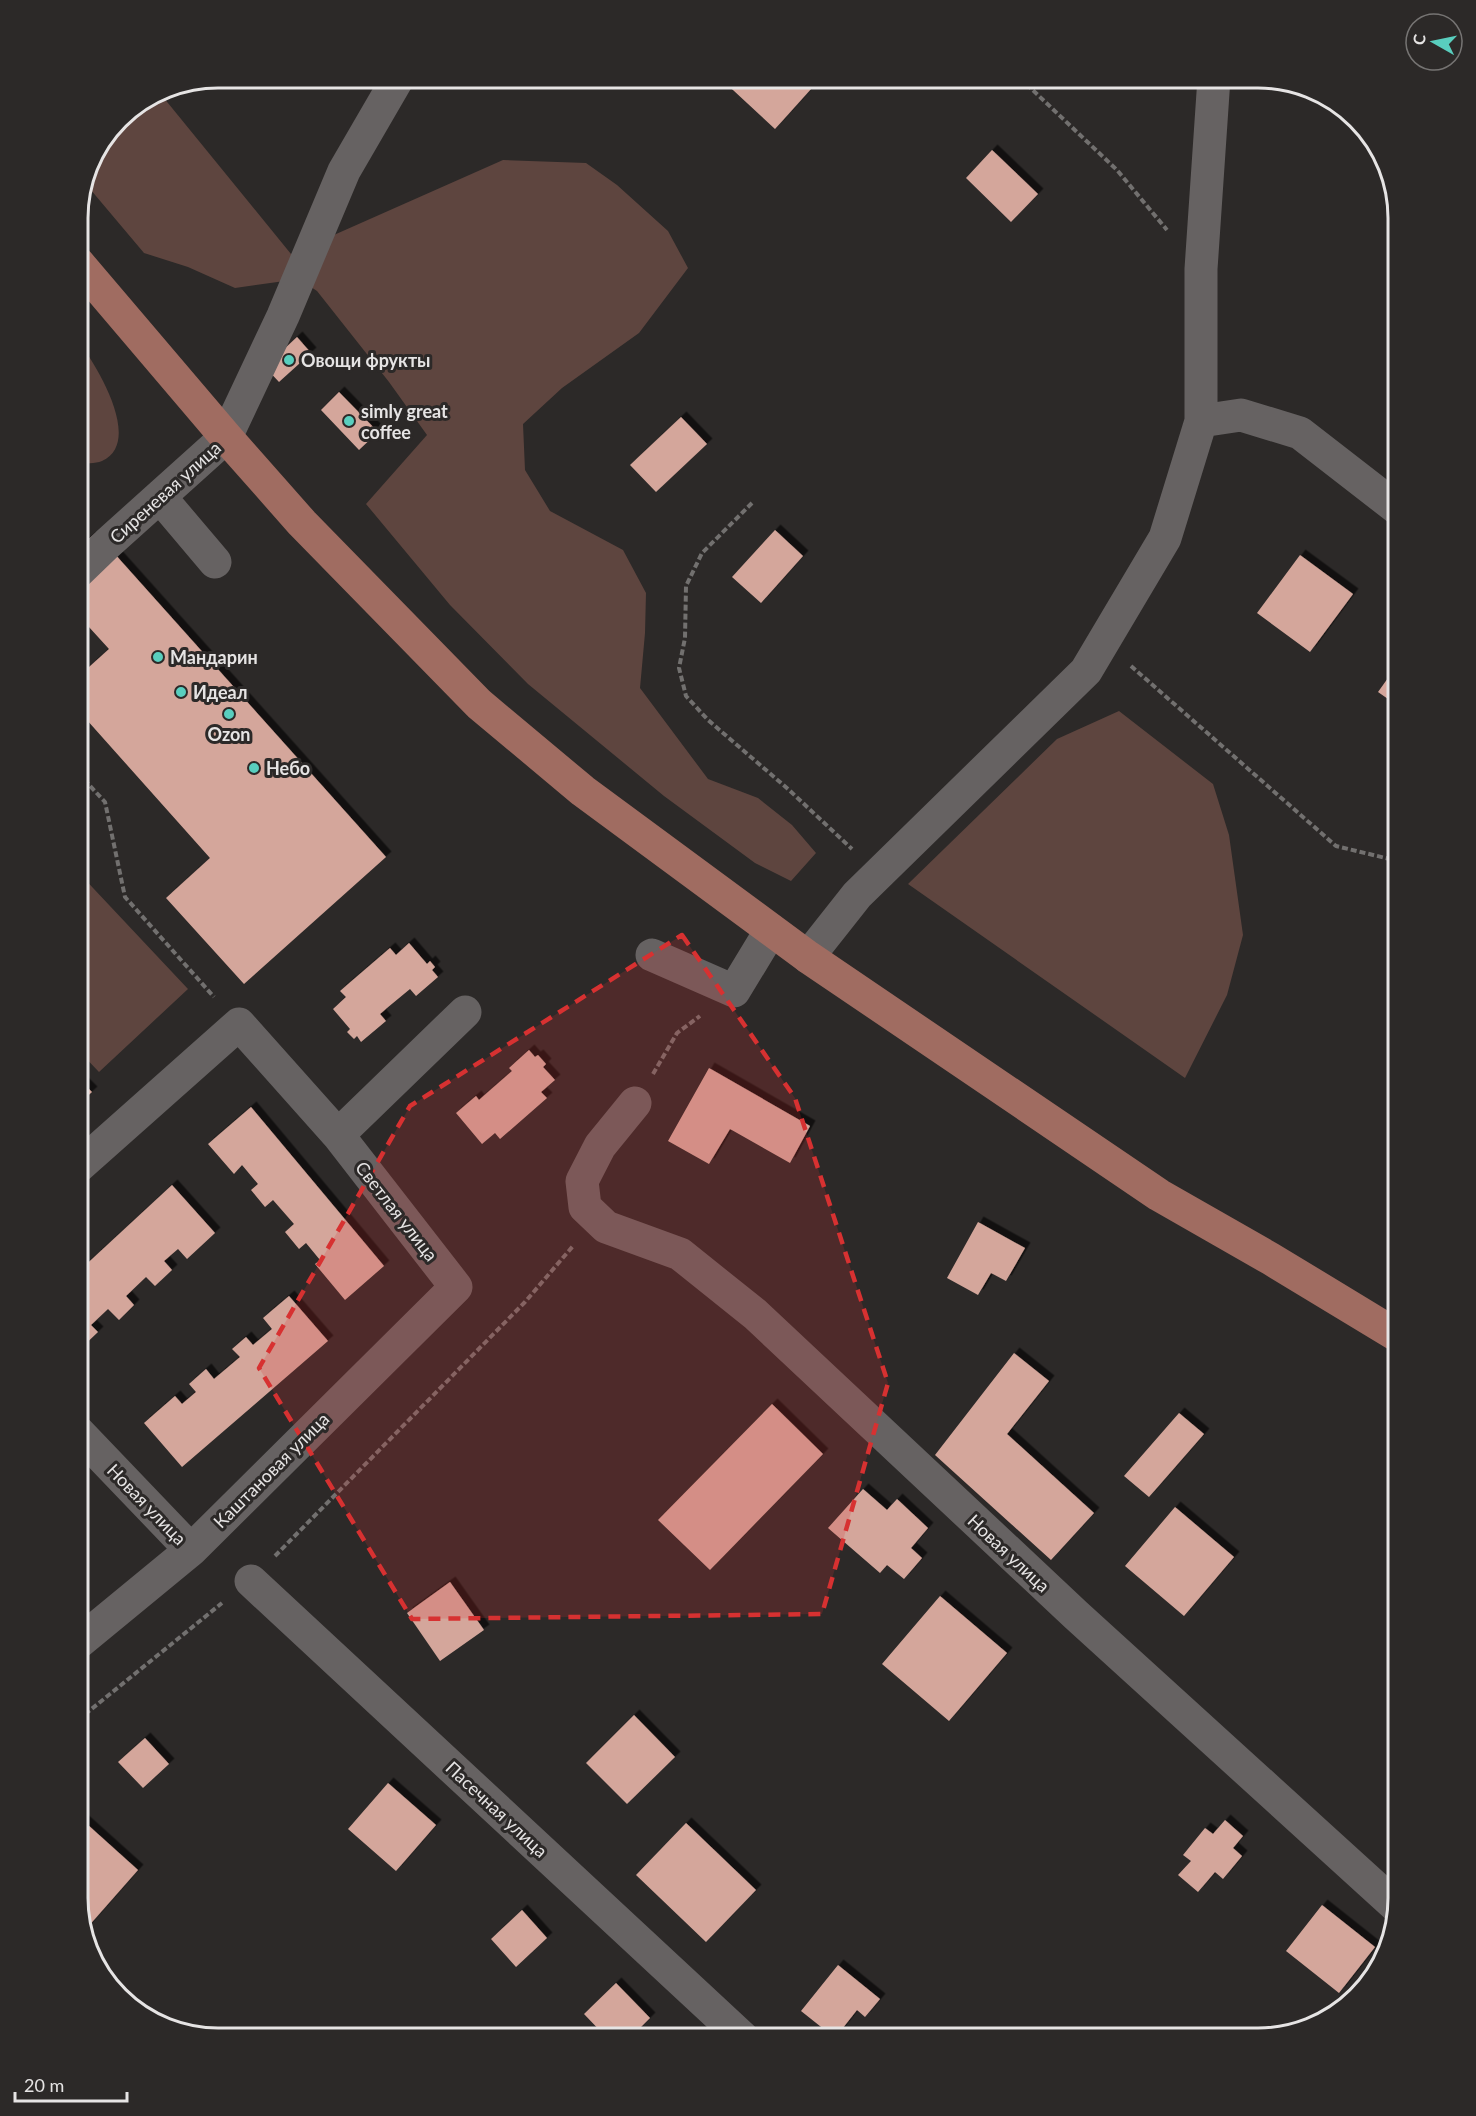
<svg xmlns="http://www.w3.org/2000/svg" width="1476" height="2116" font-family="Lato,sans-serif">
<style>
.green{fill:#5e453f}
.building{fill:#d4a69b;filter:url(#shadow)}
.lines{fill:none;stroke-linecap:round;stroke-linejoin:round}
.path{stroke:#72706f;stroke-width:4;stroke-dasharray:6 3;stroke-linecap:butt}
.minor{stroke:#666262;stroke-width:33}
.major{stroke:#a06c61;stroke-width:33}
.marked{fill:#d73131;fill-opacity:0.2;stroke:#d73131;stroke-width:4.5;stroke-dasharray:12 8;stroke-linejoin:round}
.poi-dot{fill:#59cebe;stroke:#2c2928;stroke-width:2}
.labels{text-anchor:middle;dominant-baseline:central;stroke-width:6;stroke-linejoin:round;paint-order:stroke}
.poi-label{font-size:18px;font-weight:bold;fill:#e6e4e4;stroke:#2c2928;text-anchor:start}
.street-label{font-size:18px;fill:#e6e4e4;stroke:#2c2928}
.rim{fill:none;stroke:#e6e4e4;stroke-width:3}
</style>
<defs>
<filter id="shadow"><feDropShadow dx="5.5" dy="-5.5" stdDeviation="0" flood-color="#0009"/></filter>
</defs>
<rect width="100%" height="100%" fill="#2c2928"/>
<path class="green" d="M 159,92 L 291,254 L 503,160 L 586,163 L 617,185 L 668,231 L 688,268 L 639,333 L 562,388 L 523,424 L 525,470 L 550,511 L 623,550 L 646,593 L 645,633 L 640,688 L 708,779 L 758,798 L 792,825 L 816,853 L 791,881 L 755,863 L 664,796 L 528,684 L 450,605 L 366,504 L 427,435 L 389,382 L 317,291 L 299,279 L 235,288 L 188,267 L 144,253 L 85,183 L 89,164 L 119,119 Z
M 78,341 C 96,364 144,442 102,461 C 95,464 85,463 78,464 Z
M 1119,711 L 1213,784 L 1229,835 L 1243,935 L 1227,995 L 1185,1078 L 908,884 L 1057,739 Z
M 78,872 L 188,989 L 99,1072 L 78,1050 Z"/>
<path class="building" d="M 720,78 L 819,78 L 820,79 L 775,129 Z
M 992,150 L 1038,194 L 1011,222 L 966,178 Z
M 297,337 L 311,353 L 279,382 L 265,367 Z
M 339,392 L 378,432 L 359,450 L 321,410 Z
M 681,417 L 707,444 L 656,492 L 630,465 Z
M 775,530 L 803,556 L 761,603 L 732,577 Z
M 96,533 L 386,857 L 244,984 L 166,898 L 210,858 L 78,710 L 78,677 L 109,649 L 78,615 L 78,548 Z
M 1300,555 L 1353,594 L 1310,652 L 1257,613 Z
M 1398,664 L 1398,706 L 1378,692 Z
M 409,943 L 427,964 L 430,961 L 435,967 L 432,970 L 438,977 L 416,996 L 410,989 L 387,1008 L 380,1014 L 386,1021 L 361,1042 L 357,1036 L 354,1039 L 347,1032 L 350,1029 L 333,1009 L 346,997 L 340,991 L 390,948 L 396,955 Z
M 529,1050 L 535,1057 L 538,1055 L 546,1064 L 543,1067 L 555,1080 L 541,1092 L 547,1098 L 500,1139 L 495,1133 L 482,1144 L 456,1113 L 476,1096 L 479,1100 L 488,1092 L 512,1071 L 509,1068 Z
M 709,1068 L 810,1126 L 790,1163 L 730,1129 L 709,1164 L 668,1141 Z
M 78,1078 L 92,1092 L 78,1105 Z
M 251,1107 L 384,1266 L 345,1300 L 315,1264 L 320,1260 L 306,1243 L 299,1249 L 285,1232 L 294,1224 L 273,1200 L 265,1207 L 251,1190 L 258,1184 L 242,1165 L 234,1174 L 208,1144 Z
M 172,1185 L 215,1233 L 187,1259 L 178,1249 L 164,1261 L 172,1270 L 155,1286 L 146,1277 L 126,1296 L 134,1305 L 119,1320 L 108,1309 L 91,1325 L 98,1332 L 78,1351 L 78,1272 Z
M 978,1222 L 1025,1248 L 1006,1281 L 991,1273 L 978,1295 L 947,1278 Z
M 289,1296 L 328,1341 L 182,1467 L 144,1423 L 175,1396 L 182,1404 L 196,1392 L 189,1384 L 206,1369 L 214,1379 L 240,1357 L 232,1349 L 246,1337 L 253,1345 L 272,1329 L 263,1318 Z
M 1014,1353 L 1049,1381 L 1007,1434 L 1094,1513 L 1051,1560 L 935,1455 Z
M 772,1404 L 823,1454 L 710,1570 L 658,1520 Z
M 1179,1413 L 1204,1434 L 1149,1497 L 1124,1476 Z
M 863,1489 L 887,1510 L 897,1499 L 928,1528 L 911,1548 L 922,1558 L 904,1579 L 887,1565 L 880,1573 L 828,1528 Z
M 1175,1507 L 1234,1557 L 1184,1616 L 1125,1566 Z
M 450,1582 L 484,1630 L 440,1661 L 407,1613 Z
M 940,1596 L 1007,1653 L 949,1721 L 882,1664 Z
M 634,1715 L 675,1757 L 627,1804 L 586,1763 Z
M 145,1738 L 169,1764 L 143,1788 L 118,1762 Z
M 388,1783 L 436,1825 L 396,1871 L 348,1829 Z
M 78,1816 L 138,1870 L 86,1929 L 78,1898 Z
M 1225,1820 L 1243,1836 L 1233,1848 L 1242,1856 L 1223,1879 L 1215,1872 L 1198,1892 L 1178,1875 L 1191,1861 L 1183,1855 L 1205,1828 L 1213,1834 Z
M 686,1823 L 756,1890 L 706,1942 L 636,1875 Z
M 1322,1905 L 1375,1947 L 1339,1993 L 1286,1951 Z
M 522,1910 L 547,1938 L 516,1967 L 491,1939 Z
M 838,1965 L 880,1999 L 865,2017 L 857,2010 L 835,2038 L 801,2011 Z
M 616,1983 L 650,2018 L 630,2038 L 607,2038 L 584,2014 Z"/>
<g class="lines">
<path class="path" d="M 1020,78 L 1117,170 L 1167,230
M 752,503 L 702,553 L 686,586 L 685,638 L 679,668 L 686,696 L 708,720 L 788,789 L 852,849
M 1131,666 L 1336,846 L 1398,861
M 78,773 L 105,802 L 125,897 L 214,997
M 653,1074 L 677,1033 L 700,1016
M 275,1556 L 525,1302 L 573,1246
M 78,1720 L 222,1603"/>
<path class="minor" d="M 1201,421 L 1241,415 L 1300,433 L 1398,509
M 160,497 L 215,562
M 78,572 L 107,544 L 226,437 L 283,316 L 344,171 L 398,78
M 652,955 L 734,991 L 771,930
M 808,957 L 857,895 L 1086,671 L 1165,538 L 1201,421 L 1201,269 L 1214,78
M 635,1103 L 600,1146 L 582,1181 L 585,1207 L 606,1227 L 680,1254 L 755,1314 L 1076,1615 L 1396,1906
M 338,1135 L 465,1012
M 78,1432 L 191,1550
M 251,1581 L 743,2038
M 78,1643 L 191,1550 L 456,1287 L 338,1135 L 239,1024 L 78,1167"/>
<path class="major" d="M 78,263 L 226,437 L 302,523 L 479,704 L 583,791 L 808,957 L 1159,1195 L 1271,1259 L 1398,1336"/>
</g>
<path class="marked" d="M 682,935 L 795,1098 L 888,1383 L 822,1614 L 412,1619 L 259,1368 L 410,1106 Z"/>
<g class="poi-dot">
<circle cx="289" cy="360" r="6"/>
<circle cx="349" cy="421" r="6"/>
<circle cx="158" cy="657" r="6"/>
<circle cx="181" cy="692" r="6"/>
<circle cx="229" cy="714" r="6"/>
<circle cx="254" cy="768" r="6"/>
</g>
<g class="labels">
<g class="poi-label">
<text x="301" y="360">Овощи фрукты</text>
<text x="361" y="411">simly great<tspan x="361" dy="21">coffee</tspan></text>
<text x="170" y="657">Мандарин</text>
<text x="193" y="692">Идеал</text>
<text x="229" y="734" text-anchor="middle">Ozon</text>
<text x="266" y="768">Небо</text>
</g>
<g class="street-label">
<text transform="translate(165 492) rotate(-42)">Сиреневая улица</text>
<text transform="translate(397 1211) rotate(52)">Светлая улица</text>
<text transform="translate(271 1470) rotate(-45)">Каштановая улица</text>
<text transform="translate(147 1504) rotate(46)">Новая улица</text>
<text transform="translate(1009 1553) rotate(43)">Новая улица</text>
<text transform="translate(497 1809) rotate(43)">Пасечная улица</text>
</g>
</g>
<path d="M0 0H1476V2116H0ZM218 88H1258A130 130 0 0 1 1388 218V1898A130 130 0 0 1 1258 2028H218A130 130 0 0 1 88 1898V218A130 130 0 0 1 218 88Z" fill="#2c2928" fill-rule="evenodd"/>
<path class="rim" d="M218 88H1258A130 130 0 0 1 1388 218V1898A130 130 0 0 1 1258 2028H218A130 130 0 0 1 88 1898V218A130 130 0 0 1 218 88Z"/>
<g transform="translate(1434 42) rotate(279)"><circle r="28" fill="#2c2928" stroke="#767473" stroke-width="1.5"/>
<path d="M0-4.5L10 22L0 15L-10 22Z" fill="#59cebe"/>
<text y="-9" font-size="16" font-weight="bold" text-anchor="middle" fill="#e6e4e4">С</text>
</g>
<path d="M15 2092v9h112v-9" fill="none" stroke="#e6e4e4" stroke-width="3"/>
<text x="24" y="2092" font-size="18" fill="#e6e4e4" stroke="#2c2928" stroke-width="4.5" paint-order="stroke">20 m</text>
</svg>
